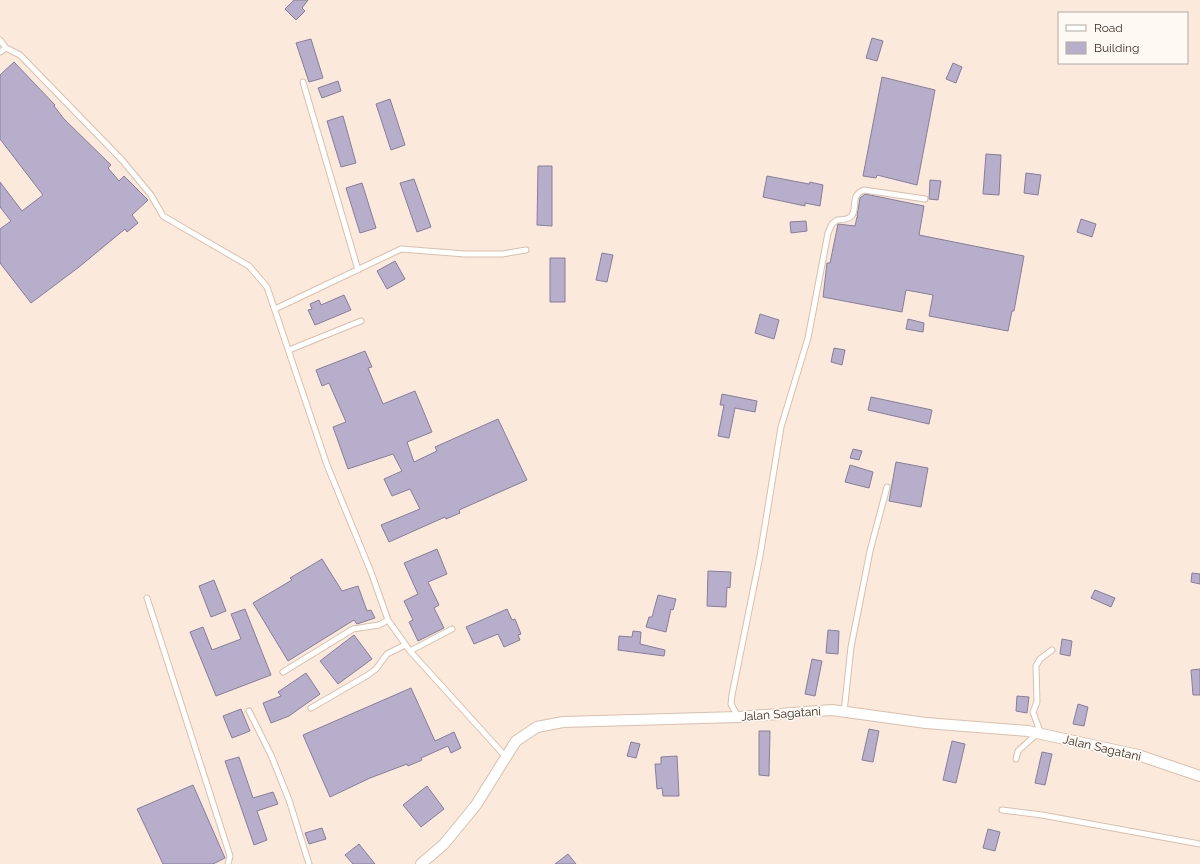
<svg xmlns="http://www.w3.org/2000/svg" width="1200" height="864" font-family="Raleway,sans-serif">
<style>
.building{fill:#b7aecc;stroke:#867e9a}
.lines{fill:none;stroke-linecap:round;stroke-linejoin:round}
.lane-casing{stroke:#dbbfaa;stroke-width:7}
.street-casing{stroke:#dbbfaa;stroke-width:12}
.lane{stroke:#fff;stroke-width:5}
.street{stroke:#fff;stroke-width:10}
.labels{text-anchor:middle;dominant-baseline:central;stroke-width:3.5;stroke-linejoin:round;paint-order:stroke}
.street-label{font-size:12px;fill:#3b3027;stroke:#fff9f4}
</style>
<rect width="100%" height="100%" fill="#fbe9dc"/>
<path class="building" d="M 294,0 L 308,0 L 302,8 L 305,11 L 296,20 L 285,9 Z
M 872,38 L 883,41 L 877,61 L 866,58 Z
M 311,39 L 323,78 L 309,82 L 296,43 Z
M 14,62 L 55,105 L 54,106 L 64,119 L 111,165 L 108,168 L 119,181 L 124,176 L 148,200 L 132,215 L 138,223 L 127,232 L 125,229 L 79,267 L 31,303 L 0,263 L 0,229 L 11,221 L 0,207 L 0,182 L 22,211 L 43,195 L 0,139 L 0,75 Z
M 953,63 L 962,67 L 956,83 L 946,79 Z
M 882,77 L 935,90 L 917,185 L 877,175 L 876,178 L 863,176 Z
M 338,81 L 341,91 L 322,98 L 318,88 Z
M 390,99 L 405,145 L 391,150 L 376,104 Z
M 343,116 L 356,163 L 341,167 L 327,121 Z
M 986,154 L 1001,155 L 999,195 L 983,194 Z
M 538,166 L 552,166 L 552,226 L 537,225 Z
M 1026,173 L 1041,175 L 1038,195 L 1024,193 Z
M 767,176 L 809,184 L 810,182 L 823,185 L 820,206 L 805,203 L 805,206 L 763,197 Z
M 414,179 L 431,227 L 417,232 L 400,183 Z
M 930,180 L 941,181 L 938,200 L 929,199 Z
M 362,183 L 376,228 L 360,233 L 346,188 Z
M 865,194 L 924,206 L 919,235 L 1024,256 L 1014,311 L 1012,311 L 1008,331 L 929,316 L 933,295 L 906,290 L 902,312 L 823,297 L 827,263 L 830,263 L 838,224 L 855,226 L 857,217 L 858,217 L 857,216 L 860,198 Z
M 1081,219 L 1096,224 L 1092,237 L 1077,232 Z
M 806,221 L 807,231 L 791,233 L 790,222 Z
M 602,253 L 613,255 L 607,282 L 596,280 Z
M 550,258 L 565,258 L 565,302 L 550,302 Z
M 395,261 L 405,279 L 387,289 L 377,271 Z
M 344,295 L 351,310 L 315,325 L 308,310 L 312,309 L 310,304 L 319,300 L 321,305 Z
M 760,314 L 779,320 L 774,339 L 755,333 Z
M 908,319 L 924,323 L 923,332 L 906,329 Z
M 834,348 L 845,350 L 842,365 L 831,362 Z
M 365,351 L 372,367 L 368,368 L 383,404 L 415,391 L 432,432 L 407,442 L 414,462 L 437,451 L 435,447 L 498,419 L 527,480 L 459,510 L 460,513 L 446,519 L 445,517 L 389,542 L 381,525 L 420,509 L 410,489 L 392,496 L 384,479 L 402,471 L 393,454 L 348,469 L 333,427 L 346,422 L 329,383 L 322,386 L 316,370 Z
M 722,394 L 757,401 L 755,412 L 735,408 L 729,438 L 718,436 L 724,405 L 720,405 Z
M 871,397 L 932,410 L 929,424 L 868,410 Z
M 853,449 L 862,451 L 859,460 L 850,458 Z
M 896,462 L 928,468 L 921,507 L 889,501 Z
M 850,465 L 873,472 L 869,488 L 845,482 Z
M 437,549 L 447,574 L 428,582 L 439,605 L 434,608 L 444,628 L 418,641 L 409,622 L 413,620 L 404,601 L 418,594 L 404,563 Z
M 322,559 L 342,591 L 358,586 L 367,611 L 371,610 L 375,618 L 357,624 L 354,620 L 288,661 L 253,603 L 292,580 L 290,578 Z
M 708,571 L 731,572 L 730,588 L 727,587 L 726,607 L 707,606 Z
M 1192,573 L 1200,574 L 1200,584 L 1191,582 Z
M 214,580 L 226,611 L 211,617 L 199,586 Z
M 1095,590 L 1115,598 L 1111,607 L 1091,598 Z
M 658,595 L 676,599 L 673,610 L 671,609 L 666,632 L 646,627 L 649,617 L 652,617 Z
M 245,609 L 271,675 L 216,696 L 190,632 L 203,627 L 212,650 L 241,639 L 231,614 Z
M 507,609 L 512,620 L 515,619 L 521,634 L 518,635 L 520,640 L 504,647 L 498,634 L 474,644 L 466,627 Z
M 828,630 L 839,631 L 838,654 L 826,653 Z
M 633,631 L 641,632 L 640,644 L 665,650 L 664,656 L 618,650 L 619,636 L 632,637 Z
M 354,635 L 372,659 L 338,684 L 320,661 Z
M 1062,639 L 1072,641 L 1070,656 L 1060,654 Z
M 812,659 L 822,661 L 815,696 L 805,694 Z
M 1200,669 L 1200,695 L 1193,695 L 1191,670 Z
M 306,673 L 320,694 L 289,716 L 271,723 L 263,703 L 281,696 L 278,692 Z
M 411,688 L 435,741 L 454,732 L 461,748 L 451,753 L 448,746 L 421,758 L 422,760 L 408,766 L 407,764 L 370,778 L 330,797 L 303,735 Z
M 1017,696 L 1029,697 L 1027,713 L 1016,711 Z
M 1078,704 L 1088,707 L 1084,726 L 1073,724 Z
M 241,709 L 250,731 L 232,738 L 223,716 Z
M 869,729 L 879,731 L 873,762 L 862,760 Z
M 759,731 L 770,731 L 769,776 L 759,775 Z
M 952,741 L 965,744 L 956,783 L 943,780 Z
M 631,742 L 640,744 L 636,758 L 627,756 Z
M 1042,752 L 1052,754 L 1045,785 L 1035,783 Z
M 677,756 L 679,796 L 663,796 L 662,788 L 657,789 L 655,764 L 661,764 L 661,757 Z
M 239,757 L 253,798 L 273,792 L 278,804 L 257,811 L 267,840 L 254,845 L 225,761 Z
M 193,785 L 225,858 L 213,864 L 163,864 L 137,809 Z
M 427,786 L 444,809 L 421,827 L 403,805 Z
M 322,828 L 326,839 L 309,844 L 305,833 Z
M 988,829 L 1000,832 L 995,851 L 983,848 Z
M 359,844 L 375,864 L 353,864 L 345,855 Z
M 568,854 L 576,864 L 555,864 Z"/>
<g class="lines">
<g class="lane-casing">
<path id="lane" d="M 0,40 L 6,48
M 0,52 L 6,48 L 20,55 L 122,160 L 151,195 L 163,216 L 249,266 L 267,287 L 327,465 L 371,572 L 388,620 L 410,651 L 505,756
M 303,82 L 358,270
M 275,309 L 401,249 L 465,254 L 502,254 L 526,250
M 289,350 L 361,321
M 147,598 L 230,856 L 228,864
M 410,651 L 452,629
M 283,672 L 353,629 L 379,625 L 388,620
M 311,708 L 368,675 L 376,669 L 387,654 L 405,645
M 249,711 L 271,755 L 289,800 L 309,864
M 844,712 L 851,647 L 870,551 L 887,487
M 738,717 L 731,704 L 732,695 L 760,556 L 781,427 L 808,338 L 828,233 L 832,224 L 837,220 C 867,220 844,197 864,190 L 925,199
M 1041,734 L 1033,712 L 1037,702 L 1036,666 L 1040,659 L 1052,650
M 1016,759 L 1018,751 L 1038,733
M 1002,810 L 1042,815 L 1200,844"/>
</g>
<g class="street-casing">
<path id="street" d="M 421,864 L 444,844 L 476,805 L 516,741 L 537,727 L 563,722 L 738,717 L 832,710 L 926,723 L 1028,731 L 1138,755 L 1200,776"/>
</g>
<use href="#lane" class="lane"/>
<use href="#street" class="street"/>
</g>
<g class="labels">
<g class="street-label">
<text transform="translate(781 714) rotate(-4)">Jalan Sagatani</text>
<text transform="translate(1102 748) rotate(13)">Jalan Sagatani</text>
</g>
</g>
<rect x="1058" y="12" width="130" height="52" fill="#fff9f4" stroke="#b1a9a2"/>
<rect x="1066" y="25" width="20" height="6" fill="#ffffff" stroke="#b1a9a2"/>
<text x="1094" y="32" font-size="12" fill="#3b3027">Road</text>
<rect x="1066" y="42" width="20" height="12" fill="#b7aecc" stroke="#b1a9a2"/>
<text x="1094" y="52" font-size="12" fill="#3b3027">Building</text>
</svg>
